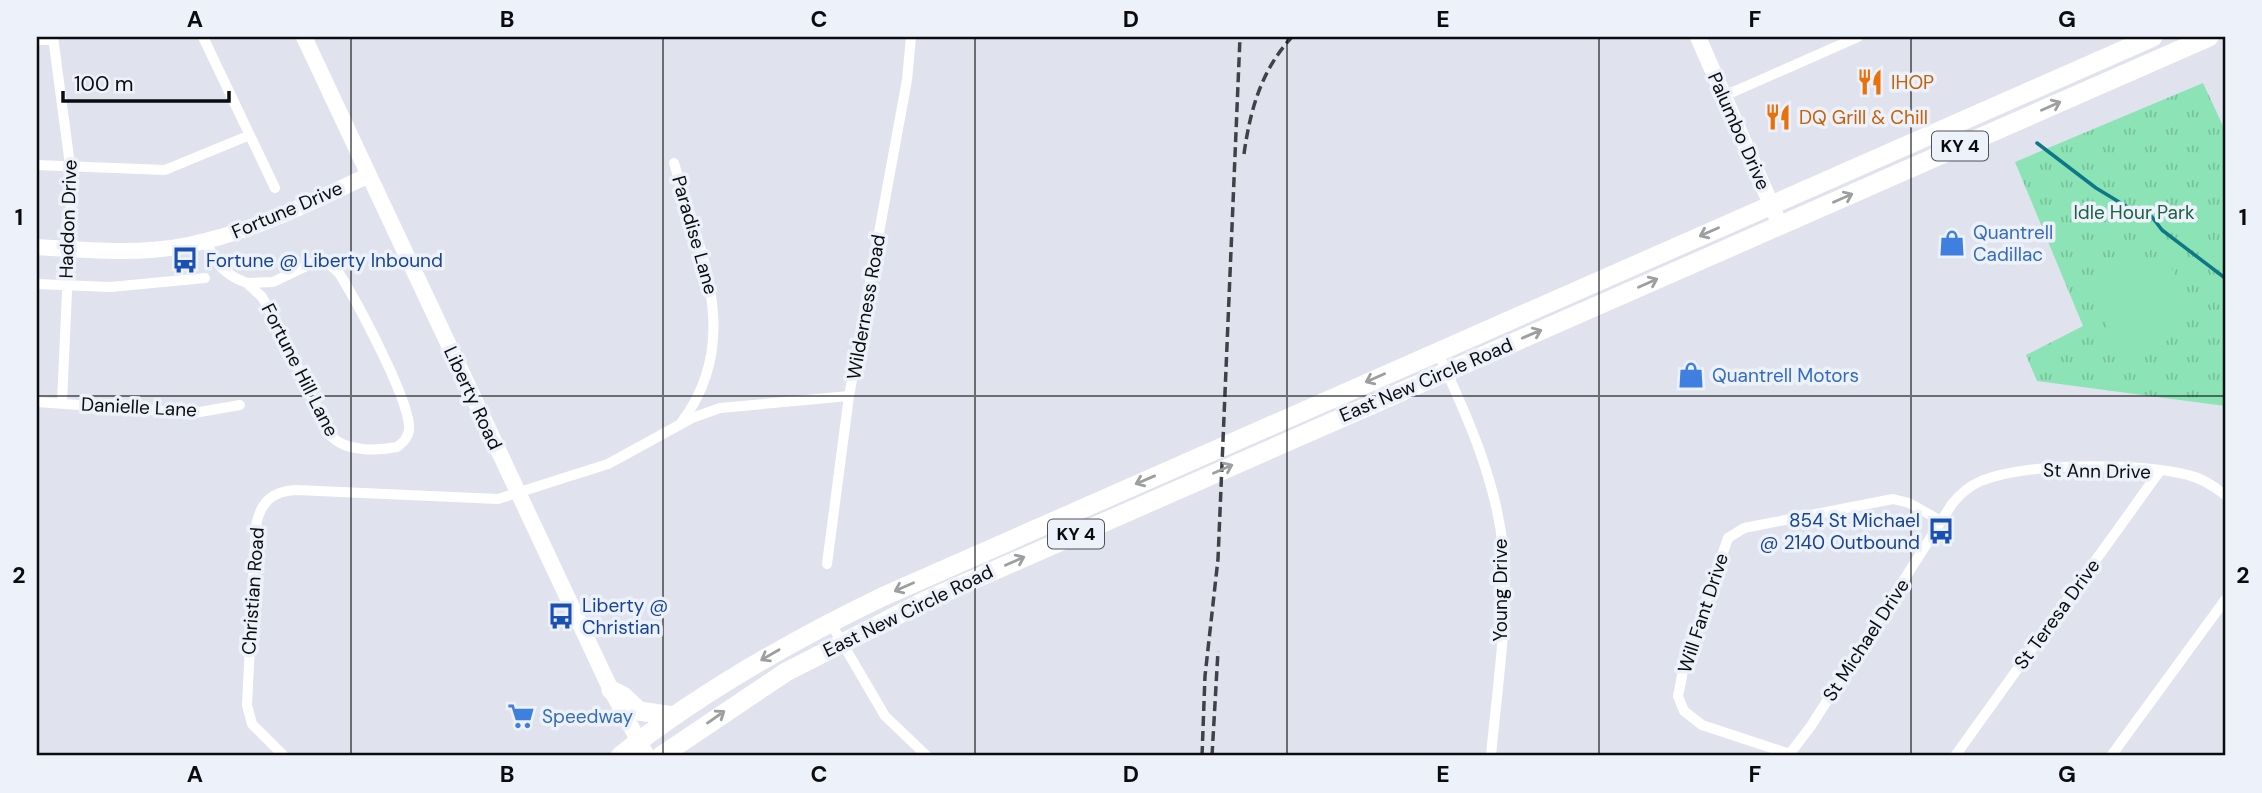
<svg xmlns="http://www.w3.org/2000/svg" width="2262" height="793" font-family="'DM Sans',sans-serif">
<style>
.grass{fill:url(#grass-tufts)}
.pitch{fill:#8ce4b6}
.lines{fill:none;stroke-linecap:round;stroke-linejoin:round}
.stream{stroke:#0e7886;stroke-width:3.5}
.street{stroke:#fff;stroke-width:10}
.secondary{stroke:#fff;stroke-width:16}
.highway{stroke:#fff;stroke-width:19}
.rail{stroke:#404247;stroke-width:3.5;stroke-dasharray:10 5;stroke-linecap:butt}
.oneway{stroke:#9d9e9f}
.grid{fill:none;stroke:#0b0c0f;stroke-width:2;stroke-opacity:0.55}
.labels{text-anchor:middle;dominant-baseline:central;stroke-width:7;stroke-linejoin:round;paint-order:stroke}
.shield{fill:#edf1fa;stroke:#4f5156;stroke-width:2}
.shield-label{font-size:18px;font-weight:bold;fill:#0b0c0f}
.food-label{font-size:19px;fill:#c56008;stroke:#edf1fa;text-anchor:start}
.street-label{font-size:19px;fill:#0b0c0f;stroke:#edf1fa}
.park-label{font-size:19px;fill:#1b6142;stroke:#edf1fa}
.shop-label{font-size:19px;fill:#366cbe;stroke:#edf1fa;text-anchor:start}
.transit-label{font-size:19px;fill:#164399;stroke:#edf1fa;text-anchor:start}
.neatline{fill:none;stroke:#0b0c0f;stroke-width:2.5}
.grid-label{font-size:23px;text-anchor:middle;font-weight:bold;fill:#0b0c0f}
</style>
<defs>
<pattern id="grass-tufts" width="24" height="20" patternUnits="userSpaceOnUse" patternTransform="scale(1.75)"><rect width="24" height="20" fill="#8ce4b6"/><path d="M3 7l-1-3M5 7V3M7 7l1-3M15 17l-1-3M17 17v-4M19 17l1-3" fill="none" stroke="#77c29b"/></pattern>
</defs>
<rect width="100%" height="100%" fill="#e0e3ed"/>
<path class="grass" d="M 2203,83 L 2225,130 L 2225,406 L 2037,381 L 2026,355 L 2083,326 L 2015,162 Z"/>
<path class="pitch" d="M 2166,256 L 2183,292 L 2184,327 L 2151,353 L 2123,361 L 2100,308 L 2094,284 L 2100,275 Z"/>
<g class="lines">
<path class="stream" d="M 2037,143 L 2096,188 L 2134,211 L 2152,217 L 2162,230 L 2225,278"/>
<path class="street" d="M 53,37 L 72,180 L 62,403
M 203,37 L 275,188
M 37,40 L 53,40
M 1724,96 L 1858,37
M 674,163 C 699,251 745,339 681,423
M 37,165 L 165,170 L 250,135
M 206,241 C 215,263 224,275 247,283
M 315,262 L 331,266 L 339,273 C 357,302 406,393 409,425 C 410,435 405,441 397,447 C 377,451 346,452 331,436 L 269,309 L 262,297 L 247,283 L 273,282 Z
M 37,284 L 110,287 L 205,278
M 1437,351 C 1466,413 1496,479 1503,548 C 1509,616 1497,688 1491,756
M 37,402 L 194,413 L 240,405
M 827,564 L 849,396 L 907,80 L 911,37
M 830,622 L 885,716 L 927,756
M 1790,754 L 1702,725 L 1684,711 L 1678,696 L 1684,666 L 1728,538 L 1744,528 L 1893,499 L 1909,503 L 1941,521
M 284,756 L 252,724 L 247,705 L 256,525 C 261,502 272,491 296,490 L 498,499 L 608,464 L 692,418 L 720,408 L 849,396
M 1788,756 L 1811,726 L 1952,504 C 1960,494 1969,486 1981,481 C 2027,462 2139,463 2188,475 C 2202,478 2214,486 2225,495
M 1955,756 L 2159,472
M 2111,756 L 2225,600"/>
<path class="secondary" d="M 304,37 L 611,690 L 647,756
M 1698,37 L 1780,225
M 37,247 C 86,250 140,255 188,245 C 253,232 310,203 369,175"/>
<path class="highway" d="M 611,690 L 623,696 L 639,711 L 674,716
M 620,756 C 701,692 789,642 882,597 L 2153,37
M 661,756 L 786,672 L 925,601 L 2209,37"/>
<path class="rail" d="M 1244,154 C 1250,111 1261,70 1292,37
M 1202,756 L 1205,676 L 1218,559 L 1240,37
M 1212,756 L 1218,651"/>
</g>
<defs><path id="oneway-shaft" d="M-6 0H5M1.5-3L5.5 0L1.5 3" fill="none" stroke-width="1.6" stroke-linecap="round" stroke-linejoin="round" transform="scale(1.75)"/></defs>
<g class="oneway">
<use href="#oneway-shaft" transform="translate(2051 106) rotate(-24)"/>
<use href="#oneway-shaft" transform="translate(1843 198) rotate(-24)"/>
<use href="#oneway-shaft" transform="translate(1709 232) rotate(156)"/>
<use href="#oneway-shaft" transform="translate(1648 283) rotate(-24)"/>
<use href="#oneway-shaft" transform="translate(1532 334) rotate(-23)"/>
<use href="#oneway-shaft" transform="translate(1375 378) rotate(156)"/>
<use href="#oneway-shaft" transform="translate(1223 469) rotate(-24)"/>
<use href="#oneway-shaft" transform="translate(1145 480) rotate(157)"/>
<use href="#oneway-shaft" transform="translate(1015 561) rotate(-24)"/>
<use href="#oneway-shaft" transform="translate(904 587) rotate(156)"/>
<use href="#oneway-shaft" transform="translate(770 655) rotate(150)"/>
<use href="#oneway-shaft" transform="translate(716 717) rotate(-35)"/>
</g>
<path class="grid" d="M 351,37 L 351,756M 663,37 L 663,756M 975,37 L 975,756M 1287,37 L 1287,756M 1599,37 L 1599,756M 1911,37 L 1911,756M 37,396 L 2225,396"/>
<defs>
<g id="restaurant-bare" transform="scale(2.1)"><path d="M-5-6h1v4h1v-4h1v4h1v-4h1v5L-1.5 .5V6h-2V.5L-5-1ZM5-6V6H3V1.5H1.5Q1.5-4 5-6Z" fill="#e8710a" stroke="#edf1fa" stroke-width="2.5" paint-order="stroke"/></g>
<g id="shop-bare" transform="scale(2.1)"><path d="M-5-2.5h2.3a2.7 3.5 0 0 1 5.4 0H5L5.5 6h-11ZM-1.5-2.5h3a1.5 2.3 0 0 0-3 0Z" fill="#3f7fe0" stroke="#edf1fa" stroke-width="2.5" paint-order="stroke"/></g>
<g id="bus-bare" transform="scale(2.1)"><path d="M-5-6H5V4H4V6H2V4H-2V6H-4V4H-5ZM-3.5-4V0h7V-4ZM-3.5 1.2v1.5H-2V1.2ZM2 1.2v1.5H3.5V1.2Z" fill="#1a4fb4" stroke="#edf1fa" stroke-width="2.5" paint-order="stroke"/></g>
<g id="supermarket-bare" transform="scale(2.1)"><path d="M-6-5.5h2.5l.6 2H6L4.5 2H-2.5L-4.4-4H-6ZM-1.5 3.2a1.3 1.3 0 1 0 .1 0ZM3 3.2a1.3 1.3 0 1 0 .1 0Z" fill="#3f7fe0" stroke="#edf1fa" stroke-width="2.5" paint-order="stroke"/></g>
</defs>
<g fill-rule="evenodd">
<use href="#restaurant-bare" x="1870" y="82"/>
<use href="#restaurant-bare" x="1778" y="117"/>
<use href="#shop-bare" x="1952" y="243"/>
<use href="#bus-bare" x="185" y="260"/>
<use href="#shop-bare" x="1691" y="375"/>
<use href="#bus-bare" x="1941" y="531"/>
<use href="#bus-bare" x="561" y="616"/>
<use href="#supermarket-bare" x="521" y="716"/>
</g>
<g class="labels">
<g class="shield">
<rect x="1932" y="131.5" width="56" height="29" rx="5"/>
<rect x="1048" y="519.5" width="56" height="29" rx="5"/>
</g>
<g class="shield-label">
<text x="1960" y="146">KY 4</text>
<text x="1076" y="534">KY 4</text>
</g>
<g class="food-label">
<text x="1891" y="82">IHOP</text>
<text x="1799" y="117">DQ Grill &amp; Chill</text>
</g>
<g class="street-label">
<text transform="translate(1739 131) rotate(66)">Palumbo Drive</text>
<text transform="translate(287 210) rotate(-23)">Fortune Drive</text>
<text transform="translate(68 219) rotate(-88)">Haddon Drive</text>
<text transform="translate(695 235) rotate(74)">Paradise Lane</text>
<text transform="translate(866 307) rotate(-80)">Wilderness Road</text>
<text transform="translate(300 370) rotate(63)">Fortune Hill Lane</text>
<text transform="translate(1426 380) rotate(-23)">East New Circle Road</text>
<text transform="translate(473 398) rotate(65)">Liberty Road</text>
<text transform="translate(139 407) rotate(3)">Danielle Lane</text>
<text transform="translate(2097 471) rotate(1)">St Ann Drive</text>
<text transform="translate(1500 590) rotate(-90)">Young Drive</text>
<text transform="translate(253 591) rotate(-86)">Christian Road</text>
<text transform="translate(908 611) rotate(-26)">East New Circle Road</text>
<text transform="translate(1703 613) rotate(-72)">Will Fant Drive</text>
<text transform="translate(2057 614) rotate(-54)">St Teresa Drive</text>
<text transform="translate(1866 640) rotate(-57)">St Michael Drive</text>
</g>
<g class="park-label">
<text x="2134" y="212">Idle Hour Park</text>
</g>
<g class="shop-label">
<text x="1973" y="232">Quantrell<tspan x="1973" dy="22">Cadillac</tspan></text>
<text x="1712" y="375">Quantrell Motors</text>
<text x="542" y="716">Speedway</text>
</g>
<g class="transit-label">
<text x="206" y="260">Fortune @ Liberty Inbound</text>
<text x="1920" y="520" text-anchor="end">854 St Michael<tspan x="1920" dy="22">@ 2140 Outbound</tspan></text>
<text x="582" y="605">Liberty @<tspan x="582" dy="22">Christian</tspan></text>
</g>
</g>
<rect width="2262" height="793" fill="none" stroke="#edf1fa" stroke-width="77"/>
<path d="M63 91v10h166v-10" fill="none" stroke="#0b0c0f" stroke-width="3.5"/>
<text x="74" y="91" font-size="21" fill="#0b0c0f" stroke="#edf1fa" stroke-width="5" paint-order="stroke">100 m</text>
<rect x="38" y="38" width="2186" height="716" class="neatline"/>
<g class="grid-label">
<text x="195" y="27">A</text>
<text x="507" y="27">B</text>
<text x="819" y="27">C</text>
<text x="1131" y="27">D</text>
<text x="1443" y="27">E</text>
<text x="1755" y="27">F</text>
<text x="2067" y="27">G</text>
<text x="19" y="225">1</text>
<text x="2243" y="225">1</text>
<text x="19" y="583">2</text>
<text x="2243" y="583">2</text>
<text x="195" y="782">A</text>
<text x="507" y="782">B</text>
<text x="819" y="782">C</text>
<text x="1131" y="782">D</text>
<text x="1443" y="782">E</text>
<text x="1755" y="782">F</text>
<text x="2067" y="782">G</text>
</g>
</svg>
